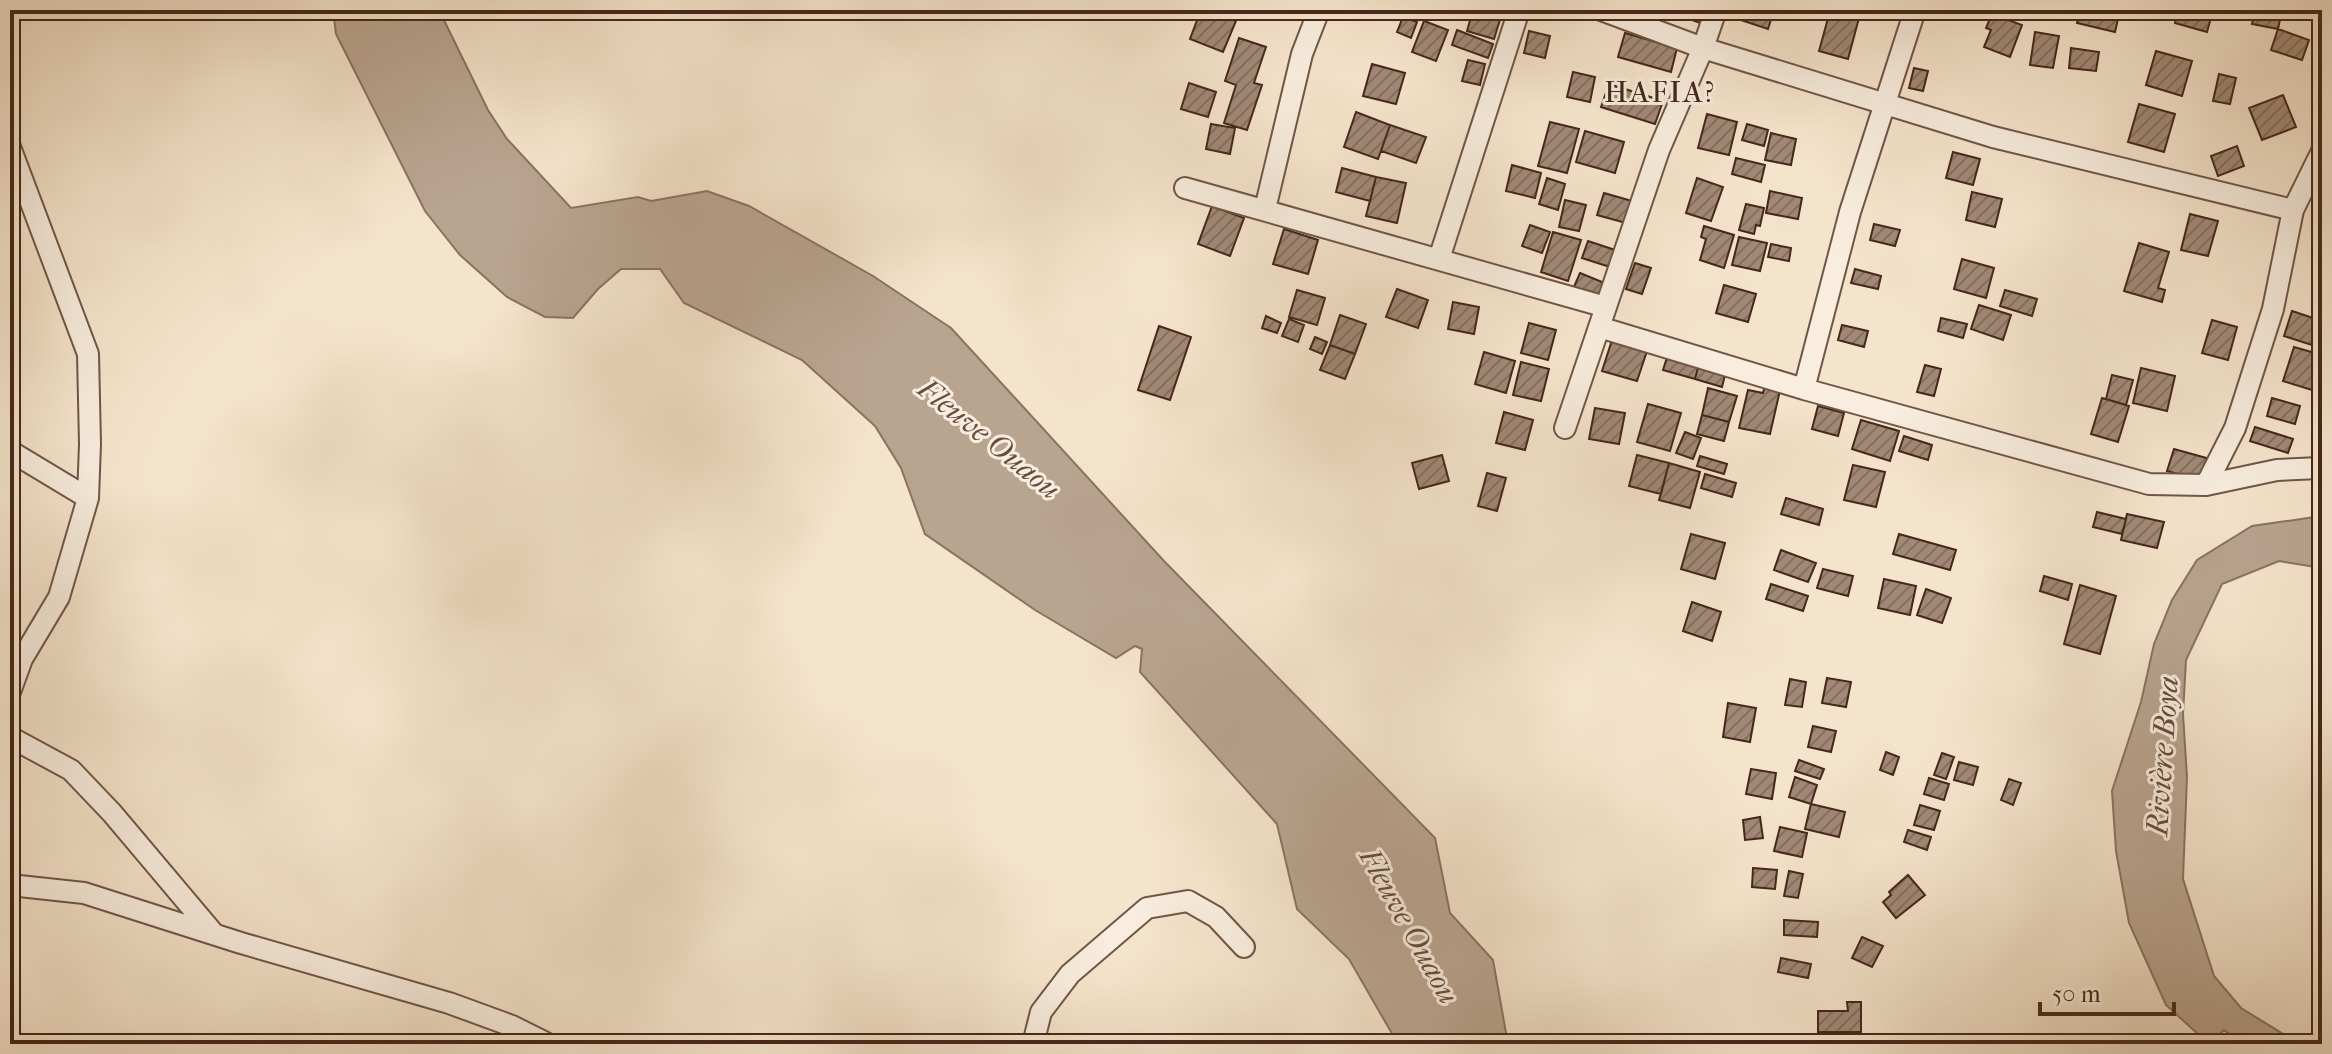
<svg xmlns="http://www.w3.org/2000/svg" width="2332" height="1054" font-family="'IM FELL French Canon',serif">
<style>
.water{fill:#b9a490;stroke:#8b7261;stroke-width:2}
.building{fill:url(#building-hatch);stroke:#45271b;stroke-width:2}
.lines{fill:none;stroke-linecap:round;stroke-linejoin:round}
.street-casing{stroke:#715647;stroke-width:24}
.street{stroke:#f8edde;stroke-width:20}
.labels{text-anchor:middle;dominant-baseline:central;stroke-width:6;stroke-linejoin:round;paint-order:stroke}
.neighbourhood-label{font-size:30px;letter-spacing:2px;fill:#45271b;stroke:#f8edde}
.water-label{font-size:30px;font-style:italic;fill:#684c3e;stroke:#f8edde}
</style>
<defs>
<pattern id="building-hatch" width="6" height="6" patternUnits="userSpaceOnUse" patternTransform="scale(2)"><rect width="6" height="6" fill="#a18977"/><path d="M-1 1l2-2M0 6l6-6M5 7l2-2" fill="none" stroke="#857061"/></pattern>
</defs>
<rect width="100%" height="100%" fill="#f5e4cc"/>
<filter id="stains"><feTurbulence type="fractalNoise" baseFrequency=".0025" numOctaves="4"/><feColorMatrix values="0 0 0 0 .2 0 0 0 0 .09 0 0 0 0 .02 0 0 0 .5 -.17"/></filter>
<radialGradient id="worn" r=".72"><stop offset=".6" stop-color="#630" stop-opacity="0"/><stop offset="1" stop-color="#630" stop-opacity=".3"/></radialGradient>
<path class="water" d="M 333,10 L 439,10 L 488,110 L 507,139 L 571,208 L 638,197 L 651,201 L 707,191 L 749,206 L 873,276 L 951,328 L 1164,561 L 1435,838 L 1450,913 L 1493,960 L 1508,1044 L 1398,1044 L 1349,959 L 1297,909 L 1277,824 L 1140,672 L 1142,649 L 1135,646 L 1116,658 L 1035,610 L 925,534 L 901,468 L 875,426 L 802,360 L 684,303 L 660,269 L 621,269 L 598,289 L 573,318 L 545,317 L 507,297 L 460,255 L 425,211 L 336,34 Z
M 2322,516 L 2322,568 L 2279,561 L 2222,584 L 2186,660 L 2183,714 L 2187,777 L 2183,879 L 2214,976 L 2241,1008 L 2288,1037 L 2312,1044 L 2242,1044 L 2224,1030 L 2209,1044 L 2166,1005 L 2129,923 L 2116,851 L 2112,791 L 2141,702 L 2154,644 L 2172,600 L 2197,560 L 2252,526 Z"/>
<path class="building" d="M 1201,10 L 1236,21 L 1223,52 L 1190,39 Z
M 1473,10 L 1502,13 L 1494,39 L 1467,31 Z
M 1678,10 L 1705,10 L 1700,23 L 1676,14 Z
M 1741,10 L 1774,10 L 1768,29 L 1738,19 Z
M 1863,10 L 1892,10 L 1889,20 L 1862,13 Z
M 2080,10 L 2120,10 L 2115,32 L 2077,23 Z
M 2178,10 L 2197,10 L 2212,14 L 2207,32 L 2175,23 Z
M 2255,10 L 2282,10 L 2278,29 L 2252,24 Z
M 1830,11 L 1859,18 L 1848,59 L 1819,51 Z
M 1992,14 L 2022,25 L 2010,57 L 1984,47 L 1991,30 L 1986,28 Z
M 1403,17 L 1417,22 L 1411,38 L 1397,32 Z
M 1424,21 L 1448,30 L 1436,61 L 1412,52 Z
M 2278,29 L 2309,40 L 2302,60 L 2271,50 Z
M 1457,30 L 1493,44 L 1488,58 L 1452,45 Z
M 1529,31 L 1550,36 L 1545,58 L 1524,53 Z
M 2035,32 L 2059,36 L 2053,68 L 2030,65 Z
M 1625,33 L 1677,48 L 1671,72 L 1618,57 Z
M 1239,38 L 1266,47 L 1254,83 L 1262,85 L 1247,130 L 1224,123 L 1236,85 L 1225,81 Z
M 2071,48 L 2099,52 L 2096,71 L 2069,68 Z
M 2156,51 L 2192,61 L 2182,96 L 2146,85 Z
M 1468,60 L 1485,64 L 1480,85 L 1462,81 Z
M 1372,64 L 1405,73 L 1396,104 L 1363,96 Z
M 1914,68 L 1928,71 L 1923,91 L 1909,88 Z
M 1573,72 L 1595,77 L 1590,102 L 1567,97 Z
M 2219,74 L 2236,78 L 2230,104 L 2213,101 Z
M 1189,83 L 1216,92 L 1208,117 L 1181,109 Z
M 1609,84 L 1663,101 L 1655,124 L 1601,107 Z
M 2283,95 L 2296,127 L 2262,140 L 2249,108 Z
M 2139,104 L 2175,114 L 2164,152 L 2128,142 Z
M 1356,112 L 1390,125 L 1378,159 L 1344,147 Z
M 1707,114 L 1737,122 L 1729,155 L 1698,148 Z
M 1550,122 L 1579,129 L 1567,173 L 1538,166 Z
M 1211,124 L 1235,128 L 1230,154 L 1206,149 Z
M 1747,124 L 1768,130 L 1764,146 L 1742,140 Z
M 1390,125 L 1426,137 L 1416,163 L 1381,151 Z
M 1585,131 L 1624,142 L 1615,173 L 1576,162 Z
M 1771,133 L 1796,139 L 1791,165 L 1765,160 Z
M 2237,146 L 2244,166 L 2218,176 L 2211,156 Z
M 1953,152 L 1980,159 L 1973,185 L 1946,178 Z
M 1736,158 L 1765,165 L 1761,182 L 1732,174 Z
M 1512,165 L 1541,173 L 1535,198 L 1506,191 Z
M 1342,168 L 1376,177 L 1370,201 L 1336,192 Z
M 1376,177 L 1406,183 L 1397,223 L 1366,216 Z
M 1547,178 L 1565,184 L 1558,210 L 1539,204 Z
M 1697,178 L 1723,187 L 1711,221 L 1686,213 Z
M 1770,191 L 1802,198 L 1798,219 L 1766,213 Z
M 1972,192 L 2002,199 L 1995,227 L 1966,220 Z
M 1604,193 L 1632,201 L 1626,223 L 1597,215 Z
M 1565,200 L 1586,205 L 1579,231 L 1559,227 Z
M 1746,204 L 1764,208 L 1760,226 L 1756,225 L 1754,234 L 1739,230 Z
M 1212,206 L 1244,218 L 1230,256 L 1198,244 Z
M 2190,214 L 2218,221 L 2208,256 L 2181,250 Z
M 1874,224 L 1900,230 L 1895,246 L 1870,240 Z
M 1530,225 L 1550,232 L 1542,253 L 1522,246 Z
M 1704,226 L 1734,235 L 1724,268 L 1700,260 L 1706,239 L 1701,237 Z
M 1284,229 L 1318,240 L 1308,274 L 1273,264 Z
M 1553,232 L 1581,240 L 1568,281 L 1541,272 Z
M 1739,237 L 1767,243 L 1760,271 L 1732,265 Z
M 1588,241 L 1618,251 L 1613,268 L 1582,258 Z
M 2139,243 L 2169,252 L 2158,288 L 2165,290 L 2162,302 L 2124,291 Z
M 1771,244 L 1791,248 L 1789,261 L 1768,257 Z
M 1962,259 L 1994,268 L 1986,298 L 1954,289 Z
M 1635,263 L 1651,268 L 1642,294 L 1626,289 Z
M 1855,269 L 1881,276 L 1878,289 L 1851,283 Z
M 1580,273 L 1607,284 L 1600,300 L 1573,289 Z
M 1724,285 L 1756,294 L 1748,322 L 1716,313 Z
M 1397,289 L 1428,300 L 1418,328 L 1386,317 Z
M 1297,290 L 1325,298 L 1317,325 L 1289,317 Z
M 2005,290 L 2037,299 L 2032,316 L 2000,306 Z
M 1453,302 L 1479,307 L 1474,334 L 1448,329 Z
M 1979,305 L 2011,315 L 2003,340 L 1971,329 Z
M 2292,311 L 2322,321 L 2315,346 L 2284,336 Z
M 1340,315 L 1366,324 L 1355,354 L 1330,345 Z
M 1266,316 L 1281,323 L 1277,333 L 1262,328 Z
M 1941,318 L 1967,324 L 1963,338 L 1938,331 Z
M 1289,319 L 1304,325 L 1298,342 L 1282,336 Z
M 2212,320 L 2237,327 L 2228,360 L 2202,353 Z
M 1529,323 L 1556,330 L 1548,360 L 1521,353 Z
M 1842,325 L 1868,331 L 1864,347 L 1838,340 Z
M 1159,326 L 1191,337 L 1170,400 L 1138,390 Z
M 1315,337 L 1327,342 L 1322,354 L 1310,349 Z
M 1613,337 L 1648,348 L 1637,381 L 1602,371 Z
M 1330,345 L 1355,354 L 1345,379 L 1320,370 Z
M 2294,347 L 2322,355 L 2312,390 L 2283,381 Z
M 1669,351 L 1700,360 L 1695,379 L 1663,370 Z
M 1484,352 L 1515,361 L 1506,393 L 1475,384 Z
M 1700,360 L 1727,367 L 1722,387 L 1695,379 Z
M 1521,362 L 1549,369 L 1541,401 L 1513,395 Z
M 1925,365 L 1941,369 L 1934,396 L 1917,392 Z
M 2141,368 L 2175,376 L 2167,411 L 2133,403 Z
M 2112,375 L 2133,380 L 2126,405 L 2106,399 Z
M 1766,382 L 1781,386 L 1770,434 L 1739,428 L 1748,390 L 1763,393 Z
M 1708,388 L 1737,396 L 1729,422 L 1702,415 Z
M 2102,398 L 2129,406 L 2118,442 L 2091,434 Z
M 2272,398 L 2300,406 L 2295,424 L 2267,416 Z
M 1648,404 L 1681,413 L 1670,451 L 1637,442 Z
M 1818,406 L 1844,413 L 1838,436 L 1812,429 Z
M 1595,408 L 1625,413 L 1619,444 L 1589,439 Z
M 1504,412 L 1533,420 L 1525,450 L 1496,443 Z
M 1702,415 L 1729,422 L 1724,441 L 1697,434 Z
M 1861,420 L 1899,431 L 1890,461 L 1852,449 Z
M 2255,427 L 2293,439 L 2288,453 L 2250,441 Z
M 1685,432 L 1701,438 L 1693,459 L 1676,453 Z
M 1904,436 L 1932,445 L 1928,460 L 1899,451 Z
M 2174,449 L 2210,459 L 2204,481 L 2167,471 Z
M 1442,455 L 1449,481 L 1419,489 L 1412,463 Z
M 1637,455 L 1669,463 L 1661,494 L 1629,486 Z
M 1700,456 L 1727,464 L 1724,474 L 1697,466 Z
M 1669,463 L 1700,472 L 1690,508 L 1659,500 Z
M 1853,465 L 1885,472 L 1876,507 L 1844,500 Z
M 1487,473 L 1506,478 L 1497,511 L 1478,506 Z
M 1705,474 L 1736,483 L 1732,497 L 1701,488 Z
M 1786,498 L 1823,509 L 1819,525 L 1781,514 Z
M 2097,512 L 2126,519 L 2122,534 L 2093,527 Z
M 2127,514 L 2164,522 L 2157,548 L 2121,540 Z
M 1691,534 L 1725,543 L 1715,579 L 1681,569 Z
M 1899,534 L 1956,550 L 1950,570 L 1893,554 Z
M 1781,550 L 1816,563 L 1808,582 L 1774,570 Z
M 1823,569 L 1853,576 L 1848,596 L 1817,588 Z
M 2044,576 L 2072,584 L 2068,600 L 2040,591 Z
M 1884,579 L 1916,586 L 1910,615 L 1878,608 Z
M 1771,584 L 1808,596 L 1803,611 L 1766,599 Z
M 2080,585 L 2116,596 L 2100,654 L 2064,644 Z
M 1926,589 L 1951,598 L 1942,623 L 1917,615 Z
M 1692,602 L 1721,612 L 1712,641 L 1683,631 Z
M 1827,678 L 1851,682 L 1846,707 L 1822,703 Z
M 1790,679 L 1806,682 L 1802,707 L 1785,705 Z
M 1728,703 L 1756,708 L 1750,742 L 1723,737 Z
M 1813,726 L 1836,731 L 1831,752 L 1808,747 Z
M 1886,752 L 1899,757 L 1893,775 L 1880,770 Z
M 1942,753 L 1954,757 L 1946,779 L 1934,775 Z
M 1799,760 L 1824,769 L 1820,779 L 1795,771 Z
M 1959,762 L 1978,767 L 1973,785 L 1954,780 Z
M 1751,769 L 1776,773 L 1772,799 L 1746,794 Z
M 1795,777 L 1817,785 L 1811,804 L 1789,797 Z
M 1929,778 L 1949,784 L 1944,800 L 1924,794 Z
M 2009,779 L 2021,783 L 2013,805 L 2001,800 Z
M 1811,804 L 1845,812 L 1839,837 L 1805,829 Z
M 1920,805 L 1940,811 L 1934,830 L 1914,825 Z
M 1760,817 L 1763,838 L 1745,840 L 1743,820 Z
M 1780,827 L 1807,833 L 1802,857 L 1774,851 Z
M 1908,830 L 1931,837 L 1927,850 L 1904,842 Z
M 1753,868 L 1777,870 L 1775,889 L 1752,887 Z
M 1789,871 L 1803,874 L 1798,898 L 1784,896 Z
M 1908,875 L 1925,895 L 1896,918 L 1883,902 L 1891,895 L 1889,892 Z
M 1784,920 L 1818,922 L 1817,937 L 1784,935 Z
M 1862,937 L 1883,946 L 1872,967 L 1852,958 Z
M 1781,958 L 1811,964 L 1808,978 L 1778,972 Z
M 1847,1002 L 1861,1002 L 1861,1032 L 1818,1032 L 1818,1011 L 1848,1011 Z"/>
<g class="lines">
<g class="street-casing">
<path id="street" d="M 1601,10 L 1703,48 L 1993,137 L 2293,210
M 10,147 L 88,354 L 90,444 L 88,498 L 59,597 L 22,659 L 10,692
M 1185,188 L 1606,307
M 1265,209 L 1302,54 L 1319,10
M 1439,259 L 1519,10
M 1599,327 L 1804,389 L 2149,484 L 2206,485 L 2277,470 L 2320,468
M 1804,389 L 1850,212 L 1915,10
M 1565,428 L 1659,150 L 1703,48 L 1716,10
M 10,451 L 88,498
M 2206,485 L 2235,428 L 2273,309 L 2293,210 L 2322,151
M 10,737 L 71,770 L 112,813 L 214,934
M 10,885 L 84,893 L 241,943 L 449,1003 L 512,1026 L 548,1044
M 1033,1044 L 1041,1012 L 1070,974 L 1147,908 L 1188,901 L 1216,917 L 1244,947"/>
</g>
<use href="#street" class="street"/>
</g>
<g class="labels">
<g class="neighbourhood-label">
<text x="1660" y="92">HAFIA?</text>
</g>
<g class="water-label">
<text transform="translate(989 439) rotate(39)">Fleuve Ouaou</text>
<text transform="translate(2163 756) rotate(-86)">Rivière Boya</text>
<text transform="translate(1409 926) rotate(61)">Fleuve Ouaou</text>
</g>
</g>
<rect width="2332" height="1054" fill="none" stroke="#f5e4cc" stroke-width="40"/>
<rect x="12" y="12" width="2308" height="1030" fill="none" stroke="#45271b" stroke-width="4"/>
<rect x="20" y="20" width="2292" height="1014" fill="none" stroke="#45271b" stroke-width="2"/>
<path d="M2040 1002v12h134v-12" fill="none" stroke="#45271b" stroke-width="4"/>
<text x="2052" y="1002" font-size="24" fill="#45271b" stroke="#f8edde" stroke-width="6" paint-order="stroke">50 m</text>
<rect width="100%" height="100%" filter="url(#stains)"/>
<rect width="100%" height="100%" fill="url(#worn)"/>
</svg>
